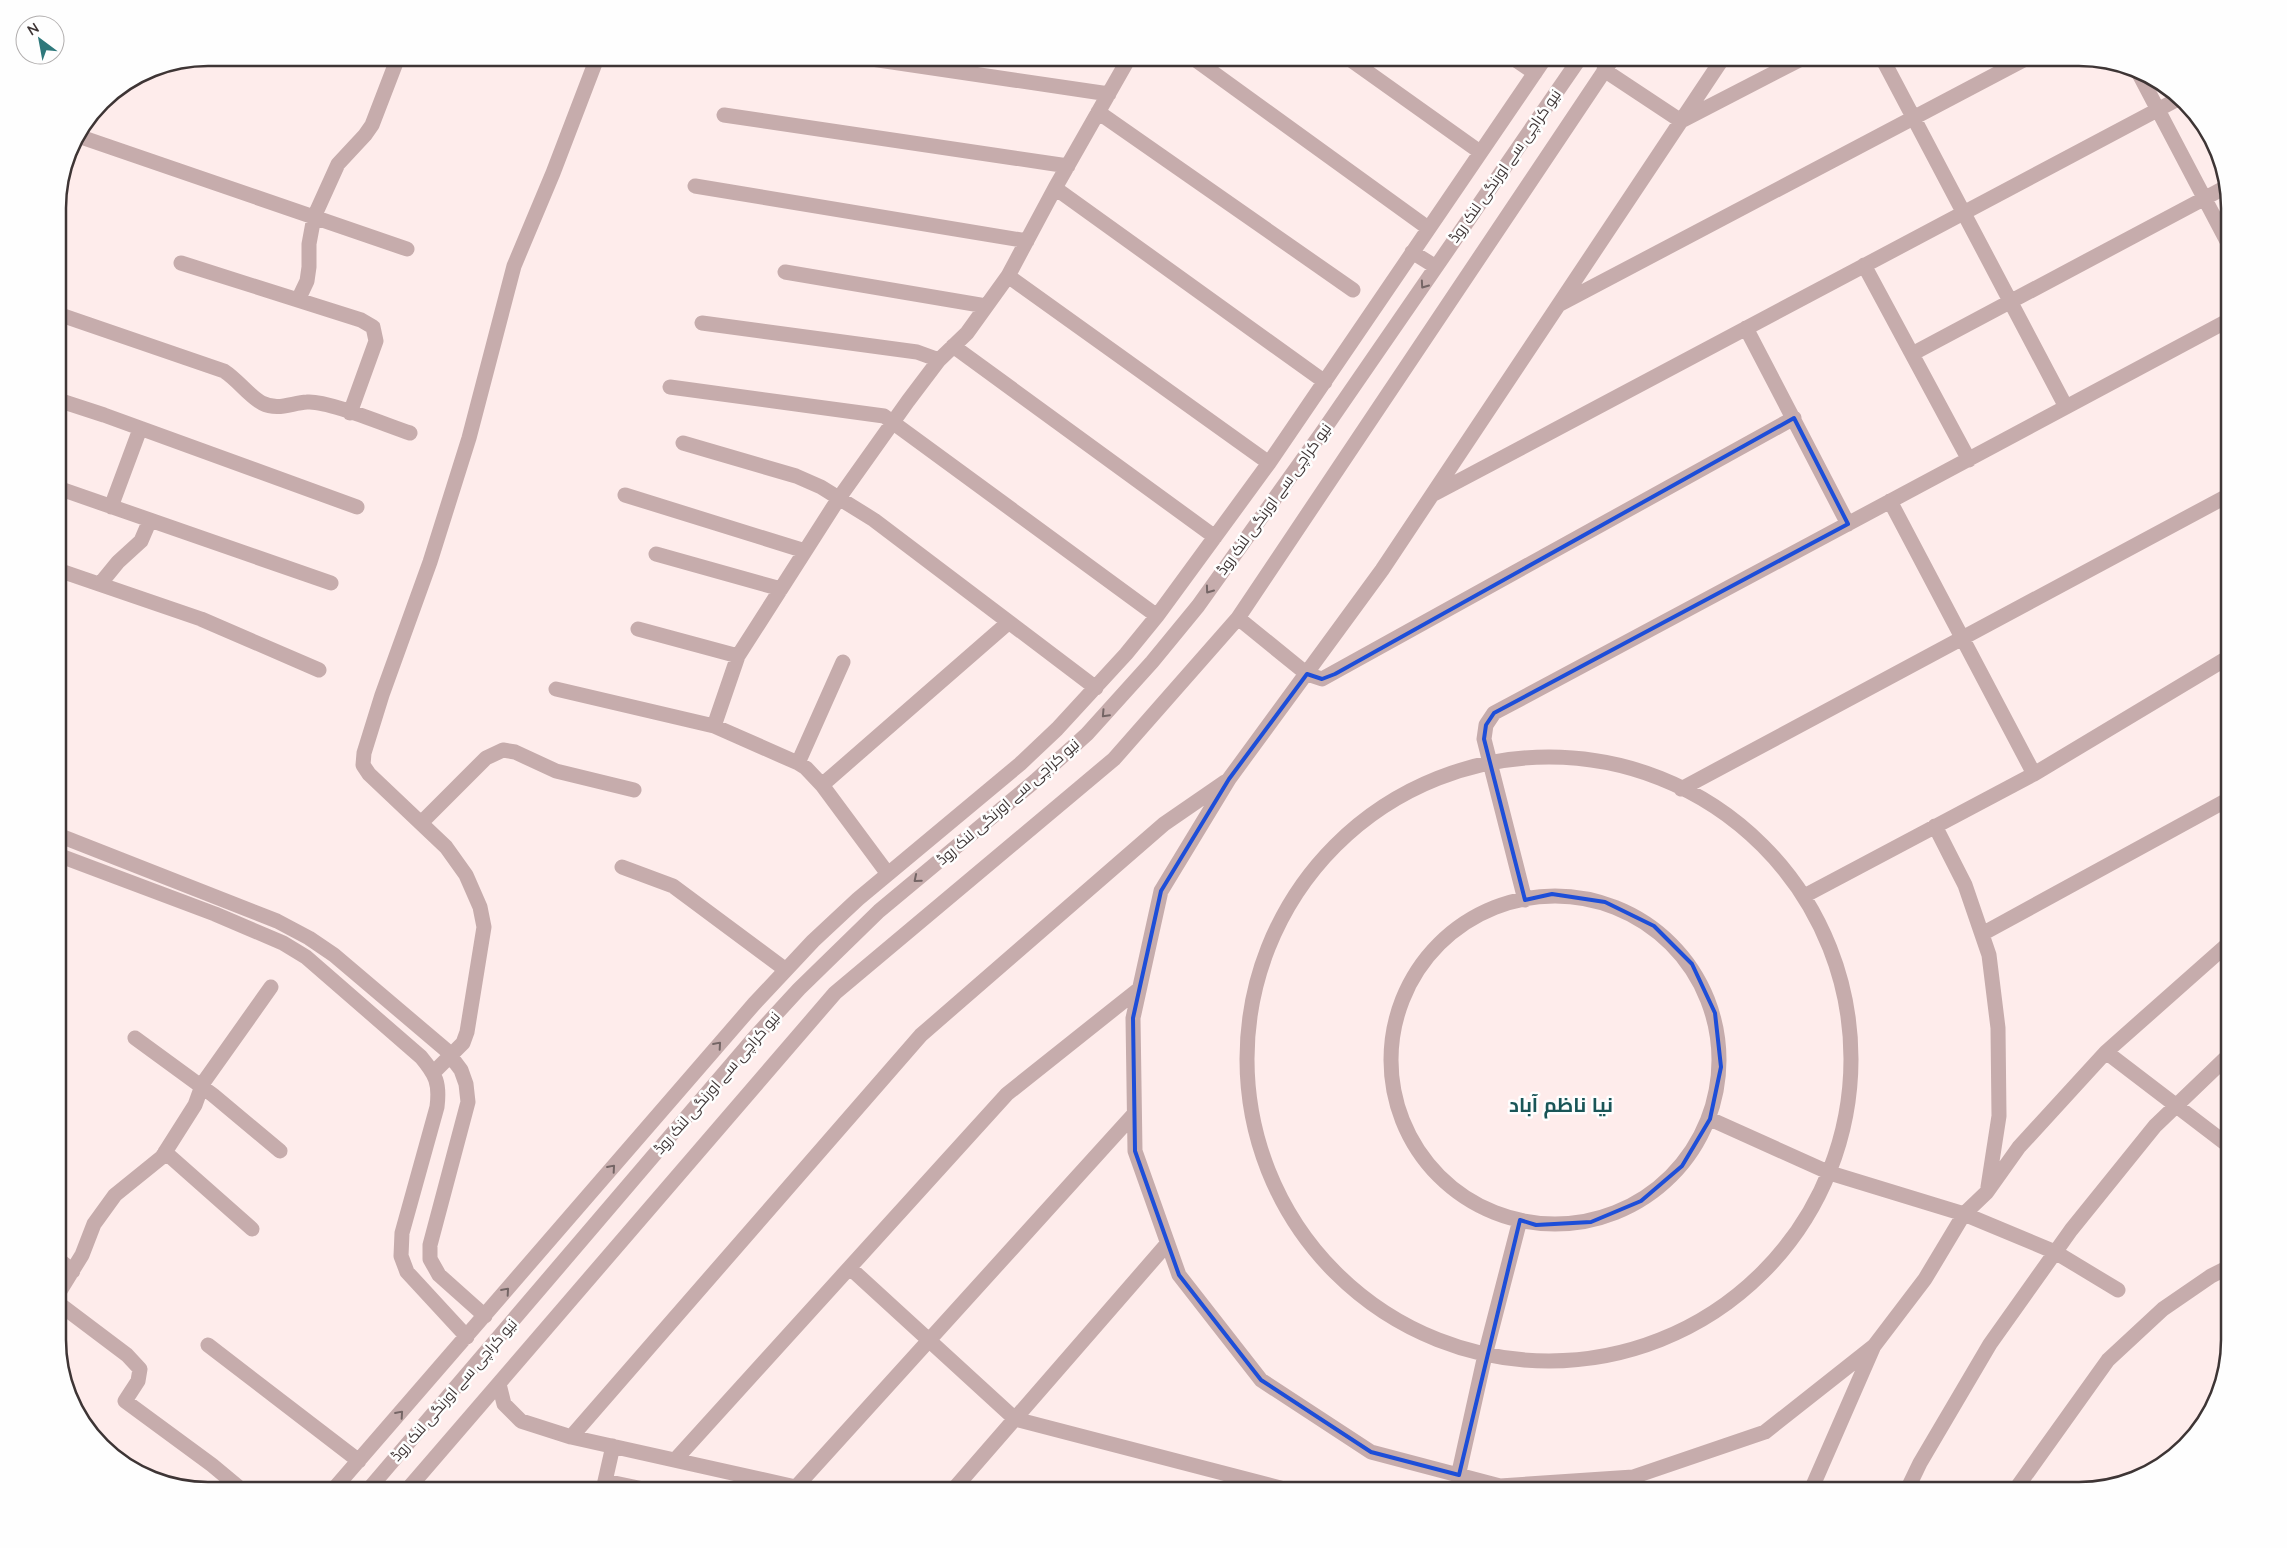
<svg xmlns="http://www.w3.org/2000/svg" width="2287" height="1548" font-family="'Nunito Sans',Cairo,sans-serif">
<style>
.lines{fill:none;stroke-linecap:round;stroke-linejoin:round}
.minor{stroke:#c6acac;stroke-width:15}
.oneway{stroke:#746565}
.marked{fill:none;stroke:#1d4ed8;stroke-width:4;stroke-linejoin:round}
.labels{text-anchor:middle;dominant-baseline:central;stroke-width:5;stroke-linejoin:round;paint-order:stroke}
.street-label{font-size:15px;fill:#3e3535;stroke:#fefefe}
.district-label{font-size:20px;font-weight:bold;fill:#195557;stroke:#fefefe}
.rim{fill:none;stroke:#3e3535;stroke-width:2.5}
</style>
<rect width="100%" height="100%" fill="#feeceb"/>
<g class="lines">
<path class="minor" d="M 865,58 L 1109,94
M 1193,58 L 1428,228
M 1348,58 L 1480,152
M 1513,58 L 1535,73
M 1723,58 L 1382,570 L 1229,779 L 1161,891 L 1133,1018 L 1135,1151 L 1179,1275 L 1261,1380 L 1371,1452 L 1500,1486 L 1633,1477 L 1765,1432 L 1874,1346 L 1925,1279 L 1964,1214 L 1987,1192 L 2019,1147 L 2106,1052 L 2229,943
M 1882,58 L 2066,407
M 1604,70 L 1681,121 L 1803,58
M 2137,70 L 2229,245
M 1098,112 L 1353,290
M 724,115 L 1068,166
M 78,136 L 407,249
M 68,156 L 72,146
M 695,186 L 1027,241
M 1055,188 L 1325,382
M 1412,252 L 1436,267
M 181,263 L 361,320 L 373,327 L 376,341 L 350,413
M 1864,265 L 1969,460
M 785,272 L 986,306
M 1008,276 L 1269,463
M 298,300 L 307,281 L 309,267 L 309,244 L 314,217 L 338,164 L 365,135 L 372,125 L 397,60 L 395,58
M 1560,304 L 2027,58
M 58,314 L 224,371 C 238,380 249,396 262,403 C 278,411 291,403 307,402 C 327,400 388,426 410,433
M 702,323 L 917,352 L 939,360
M 1746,328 L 1848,524
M 953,346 L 1215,537
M 1912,354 L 2224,188
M 670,387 L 884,416 L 1157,616
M 58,400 L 104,415 L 357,507
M 683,443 L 796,476 L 821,487 L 874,520 L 1096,688
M 58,488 L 331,583
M 1434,494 L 2178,99
M 625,495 L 805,551
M 1890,501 L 2034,774
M 111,507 L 140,429
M 656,554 L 781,589
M 58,570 L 201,619 L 319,670
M 100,584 L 118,562 L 141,541 L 150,520
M 1238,618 L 1307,674 L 1322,679 L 1794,418
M 638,629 L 738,656
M 556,689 L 714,726 L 798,763 L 806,768 L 822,785 L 888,874
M 714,726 L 738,656 L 839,498 L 908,401 L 939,360 L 967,333 L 1008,276 L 1055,188 L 1129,58
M1247 1059a302 302 0 1 1 604 0a302 302 0 1 1-604 0Z
M 798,763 L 843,662
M 822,785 L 1009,622
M 1681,789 L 2229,495
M 421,823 L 486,758 L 503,750 L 515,752 L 556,771 L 634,790
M 1935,826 L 1965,885 L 1989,955 L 1998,1028 L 1999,1116 L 1988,1187
M 58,835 L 277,921 L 309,938 L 334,955 L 446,1050 L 461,1070 L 466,1084 L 468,1102 L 430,1245 L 430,1259 L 439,1275 L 485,1316
M 58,855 L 215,914 L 283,943 L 306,957 L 421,1057 C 436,1075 440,1083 437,1107 L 402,1233 L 401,1256 L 407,1272 L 467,1337
M 622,867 L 673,886 L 786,970
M 1806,895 L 2034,774 L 2229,657
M1391 1060a164 164 0 1 1 328 0a164 164 0 1 1-328 0Z
M 1525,900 L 1484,739 L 1486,725 L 1494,713 L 2229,320
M 1982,934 L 2229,799
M 135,1038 L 213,1095 L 280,1151
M 2106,1052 L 2229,1146
M 434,1072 L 463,1043 L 467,1032 L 484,927 L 480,907 L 466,875 L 446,847 L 369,774 L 363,765 L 364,753 L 382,695 L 430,562 L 469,438 L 514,266 L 553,173 L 597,58
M 1710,1119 L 1830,1173 L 1964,1214 L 2055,1252 L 2118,1290
M 165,1152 L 252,1229
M 58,1259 L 73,1271
M 850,1268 L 1015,1419 L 1288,1490
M 58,1294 L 82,1255 L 94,1224 L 115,1195 L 162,1157 L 195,1105 L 203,1083 L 271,987
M 58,1303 L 127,1355 L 140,1369 L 138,1381 L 125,1401 L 212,1465 L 242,1490
M 208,1345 L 359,1461
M 499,1384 L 504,1404 L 521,1421 L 571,1437 L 809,1490
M 571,1437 L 921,1035 L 1164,824 L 1225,782
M 675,1460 L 1007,1094 L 1139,989
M 605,1481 L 648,1490
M 796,1487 L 1134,1114
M 333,1490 L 754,1004 L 813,941 L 858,899 L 1020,764 L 1057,729 L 1126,654 L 1157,616 L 1269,463 L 1545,58
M 368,1490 L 754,1038 L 799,989 L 879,911 L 1035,781 L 1087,734 L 1152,662 L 1198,606 L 1323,431 L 1580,58
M 407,1490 L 835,993 L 1114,759 L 1238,618 L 1613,58
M 603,1490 L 613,1446
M 953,1490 L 1167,1244
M 1455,1490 L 1485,1355 L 1520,1220
M 1811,1490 L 1873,1348
M 1907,1490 L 1920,1463 L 1990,1344 L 2071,1230 L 2155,1126 L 2229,1055
M 2015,1490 L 2108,1360 L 2163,1309 L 2211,1276 L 2229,1267"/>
</g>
<defs><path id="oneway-chevron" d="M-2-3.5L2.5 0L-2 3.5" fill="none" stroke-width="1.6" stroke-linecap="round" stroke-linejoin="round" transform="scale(1.25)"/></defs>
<g class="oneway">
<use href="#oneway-chevron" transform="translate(1424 285) rotate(125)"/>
<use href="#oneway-chevron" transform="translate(1209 590) rotate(126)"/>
<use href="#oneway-chevron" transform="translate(1105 714) rotate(133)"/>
<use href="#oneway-chevron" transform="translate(917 879) rotate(140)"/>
<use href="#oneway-chevron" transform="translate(718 1045) rotate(-49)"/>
<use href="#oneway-chevron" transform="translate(612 1168) rotate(-49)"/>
<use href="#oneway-chevron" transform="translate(506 1291) rotate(-49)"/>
<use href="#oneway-chevron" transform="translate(400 1414) rotate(-49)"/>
</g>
<path class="marked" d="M 1794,418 L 1848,524 L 1494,713 L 1486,725 L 1484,739 L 1525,900 L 1552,894 L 1605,902 L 1654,926 L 1692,964 L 1715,1013 L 1721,1067 L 1710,1119 L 1682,1166 L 1641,1201 L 1591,1222 L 1536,1225 L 1520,1220 L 1459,1475 L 1371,1452 L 1261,1380 L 1179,1275 L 1135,1151 L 1133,1018 L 1161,891 L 1229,779 L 1307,674 L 1322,679 L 1335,674 Z"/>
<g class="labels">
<g class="street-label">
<text transform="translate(1505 166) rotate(-55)">نیو کراچی سے اورنگی لنک روڈ</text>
<text transform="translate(1274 499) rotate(-54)">نیو کراچی سے اورنگی لنک روڈ</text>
<text transform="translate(1008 802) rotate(-41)">نیو کراچی سے اورنگی لنک روڈ</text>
<text transform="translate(717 1083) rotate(-49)">نیو کراچی سے اورنگی لنک روڈ</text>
<text transform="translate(454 1390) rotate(-49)">نیو کراچی سے اورنگی لنک روڈ</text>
</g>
<g class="district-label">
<text x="1561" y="1105">نیا ناظم آباد</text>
</g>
</g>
<path d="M0 0H2287V1548H0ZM208 66H2079A142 142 0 0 1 2221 208V1340A142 142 0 0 1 2079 1482H208A142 142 0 0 1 66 1340V208A142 142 0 0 1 208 66Z" fill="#fefefe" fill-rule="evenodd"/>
<path class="rim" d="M208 66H2079A142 142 0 0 1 2221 208V1340A142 142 0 0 1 2079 1482H208A142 142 0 0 1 66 1340V208A142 142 0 0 1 208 66Z"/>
<g transform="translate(40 40) rotate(328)"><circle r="24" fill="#fefefe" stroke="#b1aeae"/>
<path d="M0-4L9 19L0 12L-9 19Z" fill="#2e787b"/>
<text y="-8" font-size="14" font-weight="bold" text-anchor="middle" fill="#3e3535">N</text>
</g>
</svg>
